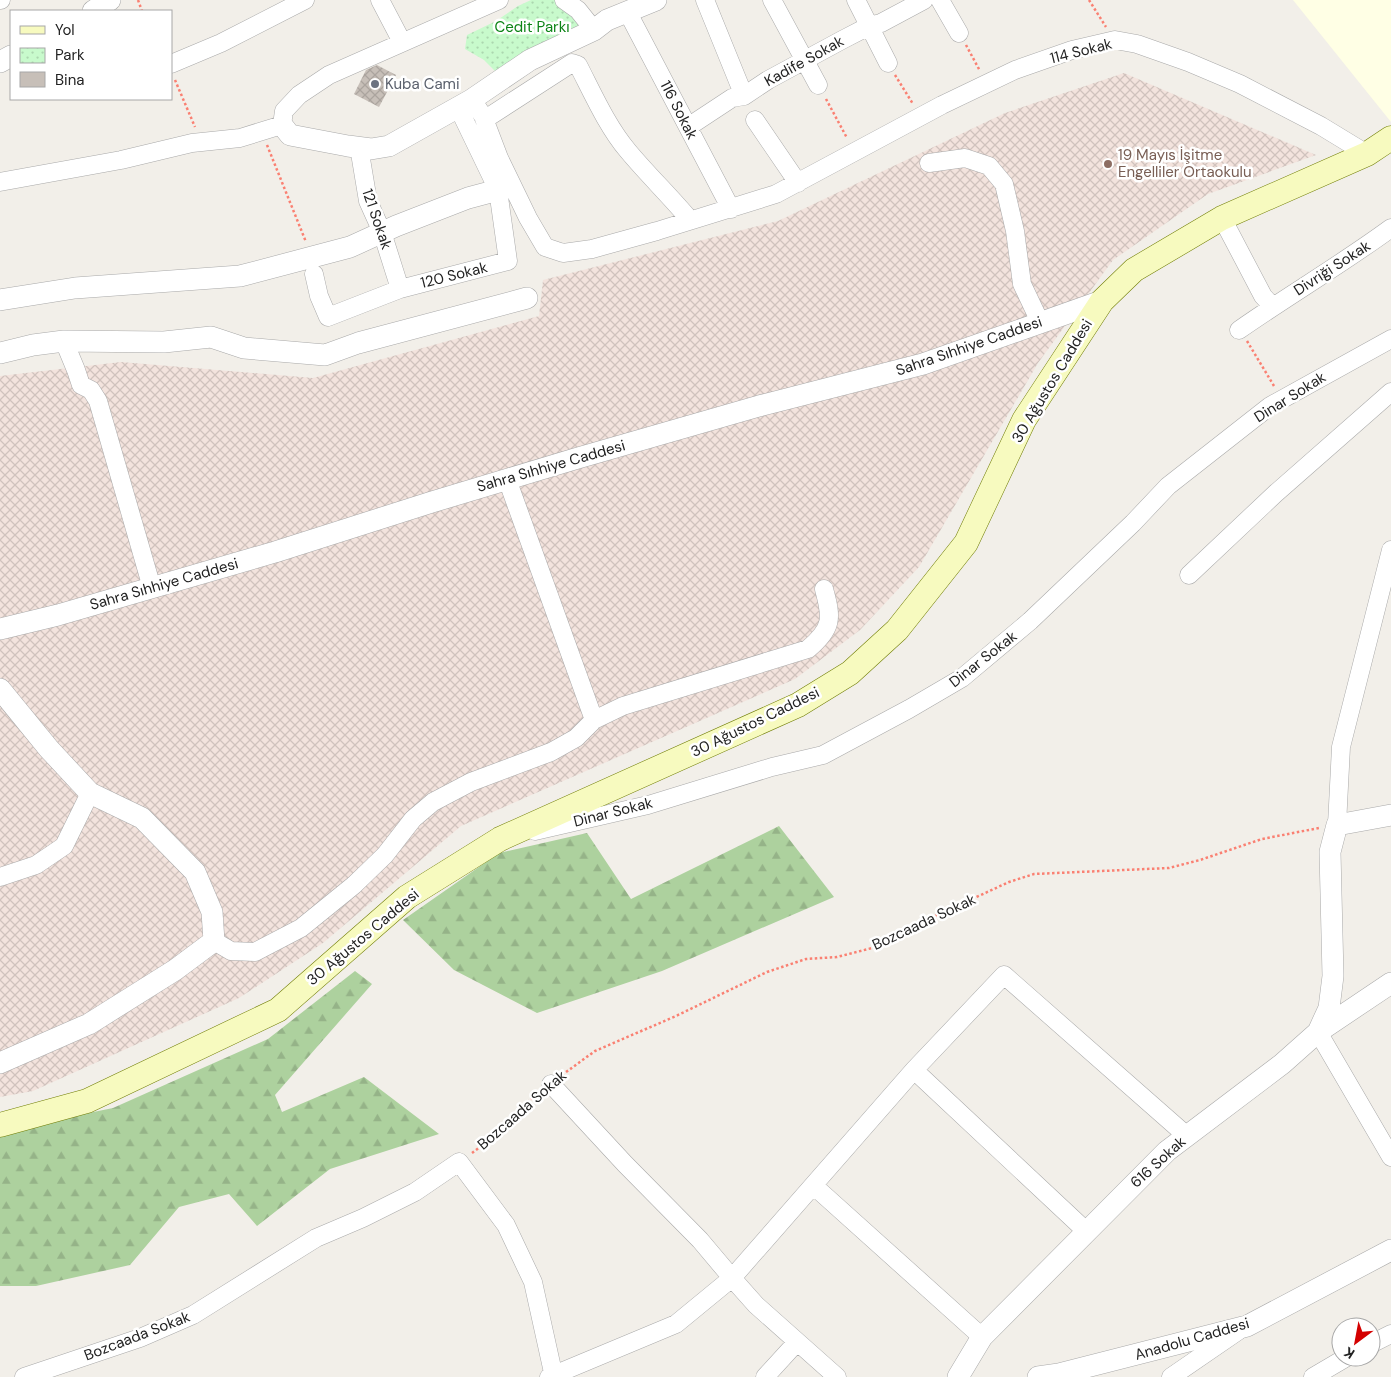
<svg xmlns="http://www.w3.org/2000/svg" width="1391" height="1377" font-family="'DM Sans',sans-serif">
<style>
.education{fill:#ffffe5}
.military{fill:url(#military-cross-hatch)}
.forest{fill:url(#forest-firs)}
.park{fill:url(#park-dots)}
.building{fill:url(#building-cross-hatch)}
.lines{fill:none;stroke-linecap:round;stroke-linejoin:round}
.minor-casing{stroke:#a9a9a9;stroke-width:19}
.tertiary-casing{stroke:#a9a9a9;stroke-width:22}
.secondary-casing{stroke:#707d05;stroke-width:25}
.path{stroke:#fa8072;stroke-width:2.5;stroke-dasharray:2.5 2.5;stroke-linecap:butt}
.minor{stroke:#fff;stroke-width:18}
.tertiary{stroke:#fff;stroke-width:21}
.secondary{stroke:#f7fabf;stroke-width:24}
.worship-dot{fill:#6b7280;stroke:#fff;stroke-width:2}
.education-dot{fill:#8d6e63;stroke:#fff;stroke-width:2}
.labels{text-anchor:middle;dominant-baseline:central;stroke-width:5;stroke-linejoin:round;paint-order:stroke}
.park-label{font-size:15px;fill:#0c8416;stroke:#fff}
.street-label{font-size:15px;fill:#222;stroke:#fff}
.worship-label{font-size:15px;fill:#5b616d;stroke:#fff;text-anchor:start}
.education-label{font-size:15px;fill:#785e54;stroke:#fff;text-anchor:start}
</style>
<defs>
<pattern id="military-cross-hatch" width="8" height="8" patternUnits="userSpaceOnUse" patternTransform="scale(1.25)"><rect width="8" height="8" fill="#f3e3dd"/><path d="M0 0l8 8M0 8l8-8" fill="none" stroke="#d0c2bd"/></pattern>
<pattern id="forest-firs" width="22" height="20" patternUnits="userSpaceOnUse" patternTransform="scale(1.25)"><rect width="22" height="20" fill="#add19e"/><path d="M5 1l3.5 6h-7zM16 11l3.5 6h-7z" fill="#95b388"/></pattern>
<pattern id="park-dots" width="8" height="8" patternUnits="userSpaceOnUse" patternTransform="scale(1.25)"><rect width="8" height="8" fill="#c8facc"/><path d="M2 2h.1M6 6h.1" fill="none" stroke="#acd6af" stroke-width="1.8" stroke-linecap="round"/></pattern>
<pattern id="building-cross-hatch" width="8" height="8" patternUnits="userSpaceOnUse" patternTransform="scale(1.25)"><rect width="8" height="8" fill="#c7bfb8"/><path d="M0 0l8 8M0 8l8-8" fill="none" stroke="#aba49e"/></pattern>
</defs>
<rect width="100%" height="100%" fill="#f2efe9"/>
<path class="education" d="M 1293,0 L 1391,0 L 1391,122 Z"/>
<path class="military" d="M 1124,73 L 1316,155 L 1208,194 L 1113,260 L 1038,363 L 919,567 L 860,630 L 795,679 L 461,826 L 323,943 L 239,998 L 33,1091 L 0,1097 L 0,376 L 121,362 L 313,378 L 539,316 L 543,280 L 778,221 L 1005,113 Z"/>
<path class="forest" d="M 779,826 L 834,897 L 662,971 L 537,1013 L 454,970 L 403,920 L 499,853 L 587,833 L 631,899 Z
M 355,971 L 372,984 L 275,1095 L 282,1112 L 364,1077 L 439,1134 L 330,1169 L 257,1226 L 229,1194 L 179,1207 L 130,1265 L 36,1286 L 0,1286 L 0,1131 L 113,1108 L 268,1039 Z"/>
<path class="park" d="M 531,0 L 558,0 L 586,26 L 498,74 L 484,60 L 465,49 L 467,35 L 496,21 L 518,6 Z"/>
<path class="building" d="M 377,65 L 396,75 L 379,107 L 354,94 L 366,70 Z"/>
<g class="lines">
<g class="minor-casing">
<path id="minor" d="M 0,0 L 1,0
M 380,0 L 402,42
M 564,0 L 578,10 L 594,30
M 705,0 L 744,96
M 772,0 L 818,85
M 856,0 L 888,63
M 940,0 L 959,33
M 627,11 L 731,209
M 171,64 L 221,43 L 305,0
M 477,107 L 483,116 L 490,116 L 572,63 L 578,65 C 593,94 607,126 628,151 C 648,175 670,196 690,220
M 483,116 L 499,158 L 528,218 L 545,247 L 563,253 L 592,249 L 657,231 L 776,194 L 942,105 L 1015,70 L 1072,50 L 1115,40 L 1137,44 L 1188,62 L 1240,84 L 1321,126 L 1367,154
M 755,120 L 798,183
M 688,127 L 732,98 L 744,96 L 768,80 L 842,40 L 869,26 L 881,23 L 924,0
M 359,147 L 368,201 L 382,232 L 400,289
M 929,163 L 965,158 L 989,166 L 1004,184 L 1015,231 L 1022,284 L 1040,322
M 0,182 L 121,160 L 192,143 L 240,138 L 282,125 L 284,111 L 299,95 L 329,75 L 499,0
M 1222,218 L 1263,296 L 1272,306
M 314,274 L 319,296 L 328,317 L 400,289 L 508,261 L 498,190 L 458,107
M 1239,330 C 1289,295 1342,264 1391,228
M 64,341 L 76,370 L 81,385 L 91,390 L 98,401 L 152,588
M 1189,575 L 1276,493 L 1391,392
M 594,720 L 623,706 L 808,649 C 833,628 832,618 824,589
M 1337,825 L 1341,747 L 1391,550
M 535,831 L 648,805 L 772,767 L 823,755 L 909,709 L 962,678 L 1030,621 L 1133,523 L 1168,486 L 1270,406 L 1391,339
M 0,877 L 36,865 L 64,846 L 90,793
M 214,941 L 231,951 L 255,952 L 301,928 L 354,885 L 385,855 L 413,819 L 433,802 L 471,782 L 551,752 L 576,738 L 594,720 L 507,479
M 1318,1032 L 1391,1157
M 914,1070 L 1004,975 L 1187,1136
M 814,1186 L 982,1337
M 1371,1344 L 1391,1334
M 24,1377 L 140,1338 L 193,1315 L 316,1238 L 363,1218 L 415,1192 L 459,1162 L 506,1225 L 533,1282 L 554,1377
M 549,1377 L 676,1324 L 732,1278 L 700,1240 L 625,1164 L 551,1084
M 765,1377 L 797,1342
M 837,1377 L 756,1305 L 732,1278 L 914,1070 L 1086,1231
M 1171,1377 L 1238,1331
M 1313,1377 L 1347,1357"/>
</g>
<g class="tertiary-casing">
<path id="tertiary" d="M 93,11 L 110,0
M 0,62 L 11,56
M 282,125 L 290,135 L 348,146 L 371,149 L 389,146 L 471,100 L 530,60 L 594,30 L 607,20 L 656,0
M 0,300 L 75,288 L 240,276 L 350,247 L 396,226 L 468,198 L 498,190
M 0,353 L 33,345 L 64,341 L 164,342 L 211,337 L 244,348 L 325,355 L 358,343 L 527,298
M 0,629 L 58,615 L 275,552 L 432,502 L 578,458 L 759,406 L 923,364 L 1102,301
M 0,689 L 49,749 L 90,793 L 142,818 L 195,872 L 212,912 L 214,941 L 175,970 L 89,1024 L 0,1063
M 1318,1032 L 1329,1008 L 1333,976 L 1330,852 L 1337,825 L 1391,815
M 958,1377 L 982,1337 L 1167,1151 L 1282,1064 L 1318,1032 L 1391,983
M 1038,1377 L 1059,1374 L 1247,1326 L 1391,1250"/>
</g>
<g class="secondary-casing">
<path id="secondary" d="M 0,1125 L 87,1101 L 278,1010 L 407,897 L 500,839 L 798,705 L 850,673 L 897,630 L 966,543 L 1024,420 L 1102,301 L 1134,270 L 1222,218 L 1367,154 L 1391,138"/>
</g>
<path class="path" d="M 138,0 L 142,11
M 1089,0 L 1106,27
M 966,45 L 980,71
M 895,75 L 913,104
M 175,80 L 195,127
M 826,99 L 847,138
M 267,145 L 306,242
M 1247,341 L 1274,386
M 562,1075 L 595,1051 L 676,1016 L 767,972 L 806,959 L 837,957 L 876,947 L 913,926 L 970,900 L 1009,882 L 1034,874 L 1169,868 L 1200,860 L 1262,839 L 1319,828
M 472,1153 L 492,1138 L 526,1103 L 540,1092"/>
<use href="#minor" class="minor"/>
<use href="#tertiary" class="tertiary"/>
<use href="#secondary" class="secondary"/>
</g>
<circle class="worship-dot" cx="375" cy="84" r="5"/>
<circle class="education-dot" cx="1108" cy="164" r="5"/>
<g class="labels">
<g class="park-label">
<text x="532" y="27">Cedit Parkı</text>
</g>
<g class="street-label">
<text transform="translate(1081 51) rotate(-14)">114 Sokak</text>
<text transform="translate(804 61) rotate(-29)">Kadife Sokak</text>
<text transform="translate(679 110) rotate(63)">116 Sokak</text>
<text transform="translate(377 219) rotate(71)">121 Sokak</text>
<text transform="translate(1332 268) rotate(-33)">Divriği Sokak</text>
<text transform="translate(454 275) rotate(-14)">120 Sokak</text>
<text transform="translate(969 346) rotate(-19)">Sahra Sıhhiye Caddesi</text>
<text transform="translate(1052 381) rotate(-59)">30 Ağustos Caddesi</text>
<text transform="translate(1290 397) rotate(-32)">Dinar Sokak</text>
<text transform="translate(551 466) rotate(-16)">Sahra Sıhhiye Caddesi</text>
<text transform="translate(164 584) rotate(-16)">Sahra Sıhhiye Caddesi</text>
<text transform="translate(983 659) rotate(-38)">Dinar Sokak</text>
<text transform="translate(755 722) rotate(-26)">30 Ağustos Caddesi</text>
<text transform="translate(613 812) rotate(-14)">Dinar Sokak</text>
<text transform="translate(924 922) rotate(-25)">Bozcaada Sokak</text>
<text transform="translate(363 937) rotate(-40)">30 Ağustos Caddesi</text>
<text transform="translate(522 1110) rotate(-41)">Bozcaada Sokak</text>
<text transform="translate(1158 1162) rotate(-42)">616 Sokak</text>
<text transform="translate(137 1336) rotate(-21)">Bozcaada Sokak</text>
<text transform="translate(1192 1339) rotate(-16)">Anadolu Caddesi</text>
</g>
<g class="worship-label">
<text x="385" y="84">Kuba Cami</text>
</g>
<g class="education-label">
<text x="1118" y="155">19 Mayıs İşitme<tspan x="1118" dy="17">Engelliler Ortaokulu</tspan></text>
</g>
</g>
<rect x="10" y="10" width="162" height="90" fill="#ffffff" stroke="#a7a7a7"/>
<rect x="20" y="26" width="25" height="8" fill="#f7fabf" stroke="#a7a7a7"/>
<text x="55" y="35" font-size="15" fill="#222222">Yol</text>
<rect x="20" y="48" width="25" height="15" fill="url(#park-dots)" stroke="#a7a7a7"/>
<text x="55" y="60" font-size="15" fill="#222222">Park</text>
<rect x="20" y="72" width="25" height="15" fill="#c7bfb8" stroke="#a7a7a7"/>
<text x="55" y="85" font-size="15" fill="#222222">Bina</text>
<g transform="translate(1356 1342) rotate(212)"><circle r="24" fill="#ffffff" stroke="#a7a7a7"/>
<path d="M0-4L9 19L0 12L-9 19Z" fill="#d40000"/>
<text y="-8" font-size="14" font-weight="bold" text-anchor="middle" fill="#222222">K</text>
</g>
</svg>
